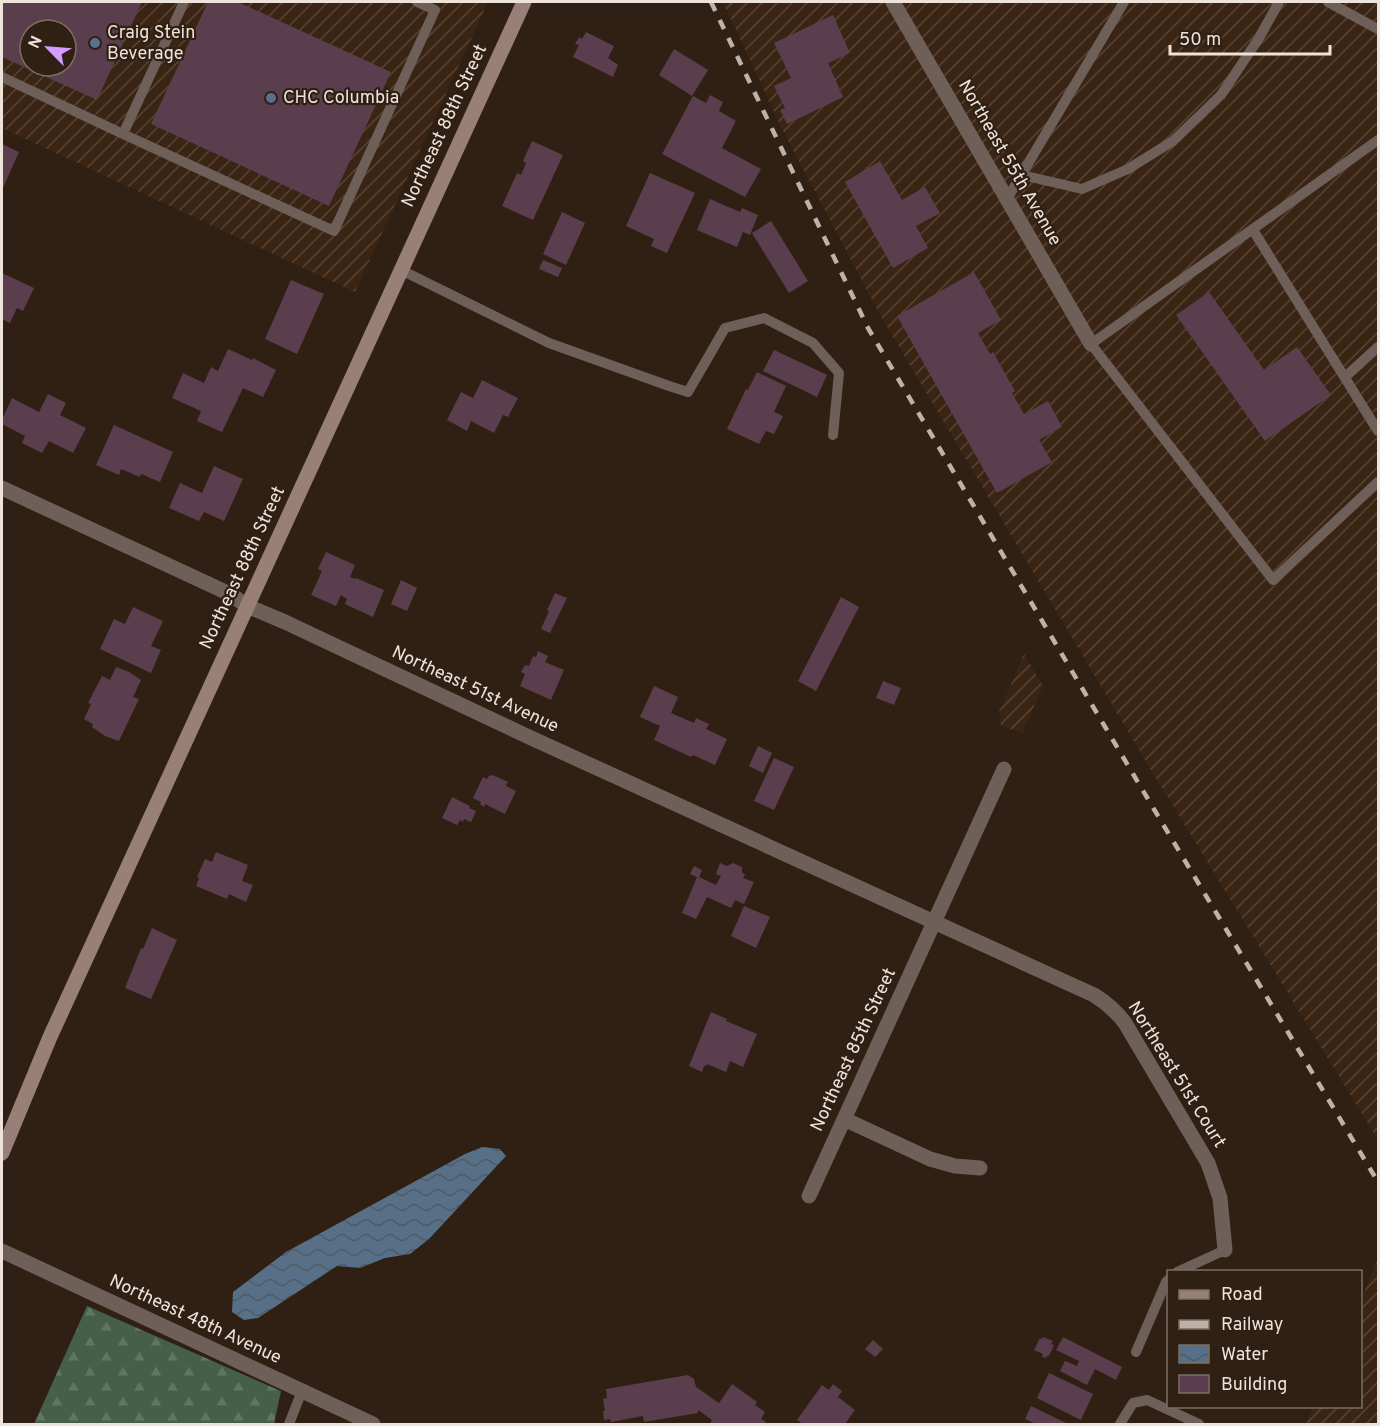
<svg xmlns="http://www.w3.org/2000/svg" width="1380" height="1426" font-family="Overpass,sans-serif">
<style>
.industrial{fill:url(#industrial-furrows);fill-rule:evenodd}
.forest{fill:url(#forest-firs)}
.water{fill:url(#water-waves)}
.building{fill:#5b3e4e;fill-rule:evenodd}
.lines{fill:none;stroke-linecap:round;stroke-linejoin:round}
.lane{stroke:#6e5f59;stroke-width:10}
.street{stroke:#6e5f59;stroke-width:15}
.secondary{stroke:#988076;stroke-width:15}
.rail{stroke:#beb2a8;stroke-width:4.5;stroke-dasharray:10 10;stroke-linecap:butt}
.service-dot{fill:#5c6f8a;stroke:#2f2013;stroke-width:2}
.labels{text-anchor:middle;dominant-baseline:central;stroke-width:4.5;stroke-linejoin:round;paint-order:stroke}
.poi-label{font-size:18px;fill:#eee3db;stroke:#2f2013;text-anchor:start}
.street-label{font-size:18px;fill:#eee3db;stroke:#2f2013}
</style>
<defs>
<pattern id="industrial-furrows" width="10" height="10" patternUnits="userSpaceOnUse" patternTransform="scale(1.5)"><rect width="10" height="10" fill="#3a2514"/><path d="M-1 1l2-2M0 10L10 0M9 11l2-2" fill="none" stroke="#574436"/></pattern>
<pattern id="forest-firs" width="22" height="20" patternUnits="userSpaceOnUse" patternTransform="scale(1.5)"><rect width="22" height="20" fill="#465f48"/><path d="M5 1l3.5 6h-7zM16 11l3.5 6h-7z" fill="#617662"/></pattern>
<pattern id="water-waves" width="16" height="10" patternUnits="userSpaceOnUse" patternTransform="scale(1.5)"><rect width="16" height="10" fill="#577088"/><path d="M0 5q4-4 8 0t8 0" fill="none" stroke="#4f5a65"/></pattern>
</defs>
<rect width="100%" height="100%" fill="#2f2013"/>
<path class="industrial" d="M 2,2 L 488,2 L 355,292 L 2,128 ZM 30,30 L 66,30 L 66,66 L 30,66 Z
M 723,2 L 1378,2 L 1378,1140 L 1149,767 L 880,315 L 781,127 Z
M 1024,654 L 1043,686 L 1022,733 L 1001,726 L 999,712 Z
M 1378,1259 L 1378,1424 L 1306,1424 L 1313,1407 L 1360,1406 L 1361,1300 Z"/>
<path class="forest" d="M 87,1306 L 281,1391 L 274,1424 L 34,1424 Z"/>
<path class="water" d="M 482,1147 L 500,1149 L 506,1156 L 429,1239 L 410,1254 L 385,1258 L 360,1268 L 337,1266 L 258,1318 L 244,1320 L 232,1312 L 233,1292 L 286,1252 L 465,1154 Z"/>
<path class="building" d="M 2,2 L 142,2 L 97,100 L 2,57 ZM 30,30 L 66,30 L 66,66 L 30,66 Z
M 208,2 L 238,2 L 391,72 L 329,206 L 151,124 Z
M 833,15 L 850,53 L 828,63 L 843,97 L 787,124 L 780,110 L 785,108 L 774,86 L 791,78 L 774,43 Z
M 586,32 L 614,46 L 608,58 L 618,65 L 613,77 L 573,57 L 579,45 L 575,44 L 579,37 L 582,39 Z
M 674,49 L 708,70 L 692,96 L 659,75 Z
M 710,95 L 723,102 L 719,111 L 736,121 L 722,148 L 761,169 L 745,197 L 662,154 L 693,96 L 706,103 Z
M 532,141 L 563,155 L 533,220 L 502,206 L 517,173 L 521,175 L 526,163 L 523,161 Z
M 2,144 L 19,152 L 2,190 Z
M 880,161 L 902,200 L 925,187 L 940,213 L 916,226 L 928,248 L 893,268 L 845,182 Z
M 650,173 L 695,193 L 667,253 L 651,246 L 654,239 L 626,226 Z
M 710,199 L 740,212 L 742,208 L 758,215 L 750,235 L 743,232 L 737,247 L 697,230 Z
M 562,212 L 585,223 L 566,265 L 543,254 Z
M 771,221 L 808,281 L 789,293 L 752,233 Z
M 543,260 L 562,268 L 558,277 L 539,269 Z
M 974,272 L 1001,320 L 978,333 L 990,354 L 993,352 L 1015,391 L 1012,393 L 1024,414 L 1048,401 L 1062,427 L 1039,440 L 1052,462 L 997,493 L 897,316 Z
M 2,273 L 34,288 L 23,311 L 17,308 L 10,323 L 2,319 Z
M 291,280 L 324,294 L 297,354 L 265,339 Z
M 1209,292 L 1264,370 L 1297,347 L 1331,395 L 1265,441 L 1176,315 Z
M 228,349 L 252,360 L 253,358 L 276,370 L 263,397 L 243,388 L 222,432 L 197,421 L 201,411 L 172,398 L 183,373 L 204,383 L 211,367 L 218,371 Z
M 774,350 L 827,375 L 817,397 L 763,371 Z
M 757,372 L 786,386 L 774,412 L 783,416 L 774,434 L 766,431 L 759,444 L 727,429 L 746,389 L 748,390 Z
M 482,380 L 518,398 L 508,417 L 503,415 L 494,433 L 471,421 L 467,431 L 447,420 L 461,392 L 473,398 Z
M 48,394 L 66,403 L 60,415 L 86,428 L 73,453 L 49,441 L 42,453 L 22,443 L 25,436 L 2,424 L 2,420 L 12,398 L 39,412 Z
M 114,425 L 173,452 L 160,482 L 141,474 L 140,477 L 121,469 L 119,475 L 96,465 Z
M 214,466 L 243,479 L 224,521 L 204,512 L 199,521 L 169,508 L 180,483 L 202,493 Z
M 326,552 L 355,565 L 350,577 L 355,579 L 356,578 L 384,590 L 373,617 L 345,604 L 347,599 L 341,595 L 336,606 L 311,595 L 322,571 L 318,569 Z
M 401,580 L 417,588 L 407,611 L 391,604 Z
M 555,593 L 567,598 L 550,633 L 541,629 L 549,611 L 547,610 Z
M 841,597 L 859,607 L 816,691 L 798,681 Z
M 133,607 L 163,621 L 151,646 L 161,650 L 151,673 L 100,649 L 114,619 L 125,624 Z
M 538,651 L 548,656 L 545,662 L 564,670 L 551,700 L 520,686 L 525,674 L 521,672 L 525,665 L 529,666 L 533,656 L 536,657 Z
M 116,667 L 129,672 L 141,680 L 133,697 L 139,699 L 119,741 L 105,736 L 92,727 L 93,724 L 84,719 L 91,704 L 88,703 L 102,676 L 110,680 Z
M 883,681 L 901,688 L 894,705 L 876,698 Z
M 654,686 L 678,697 L 671,713 L 694,723 L 696,718 L 709,724 L 706,729 L 727,739 L 715,765 L 693,755 L 691,757 L 654,740 L 660,726 L 640,717 Z
M 758,746 L 772,753 L 763,773 L 749,766 Z
M 774,758 L 794,767 L 774,810 L 754,801 Z
M 493,775 L 508,782 L 506,786 L 516,791 L 505,814 L 485,804 L 484,807 L 480,804 L 481,802 L 473,798 L 483,777 L 487,779 L 489,776 Z
M 452,797 L 470,806 L 469,808 L 476,811 L 471,822 L 464,819 L 463,822 L 460,820 L 457,825 L 442,818 Z
M 216,852 L 248,865 L 242,881 L 253,885 L 246,902 L 229,894 L 227,899 L 196,886 L 199,878 L 197,877 L 205,859 L 212,862 Z
M 720,863 L 727,866 L 733,863 L 742,867 L 742,873 L 745,874 L 743,878 L 754,882 L 744,904 L 735,900 L 731,908 L 707,897 L 696,919 L 682,913 L 697,877 L 690,874 L 694,866 L 702,870 L 699,877 L 716,885 L 721,876 L 716,874 Z
M 744,906 L 770,917 L 756,948 L 731,936 Z
M 152,928 L 177,940 L 151,999 L 125,988 L 141,948 L 143,949 Z
M 711,1012 L 727,1019 L 726,1021 L 757,1034 L 743,1067 L 730,1061 L 726,1072 L 707,1064 L 706,1066 L 704,1066 L 702,1072 L 689,1066 Z
M 1043,1337 L 1053,1341 L 1051,1344 L 1054,1345 L 1049,1356 L 1047,1356 L 1046,1358 L 1042,1357 L 1043,1354 L 1034,1350 L 1040,1338 L 1042,1339 Z
M 1063,1337 L 1122,1367 L 1116,1380 L 1095,1369 L 1087,1385 L 1060,1371 L 1065,1361 L 1077,1366 L 1079,1361 L 1056,1350 Z
M 873,1340 L 883,1349 L 875,1357 L 865,1349 Z
M 1049,1373 L 1093,1394 L 1081,1420 L 1037,1398 Z
M 688,1375 L 694,1379 L 696,1387 L 719,1403 L 732,1384 L 757,1402 L 755,1405 L 765,1412 L 761,1419 L 766,1422 L 764,1424 L 710,1424 L 712,1420 L 698,1410 L 698,1413 L 644,1422 L 643,1416 L 611,1422 L 610,1419 L 604,1420 L 603,1411 L 605,1411 L 603,1399 L 607,1398 L 606,1389 Z
M 833,1384 L 842,1391 L 838,1397 L 855,1410 L 845,1424 L 803,1424 L 797,1420 L 822,1385 L 829,1390 Z
M 1031,1406 L 1068,1424 L 1036,1424 L 1025,1419 Z"/>
<g class="lines">
<path class="lane" d="M 184,2 L 123,134 L 334,231 L 435,10 L 417,2
M 1328,2 L 1378,29
M 2,77 L 123,134
M 1378,140 L 1091,344 L 1273,580 L 1378,482
M 1022,175 L 1082,189 L 1128,169 L 1173,141 L 1221,95 L 1259,38 L 1279,2
M 1007,199 L 1124,2
M 1253,230 L 1378,431
M 401,270 L 549,343 L 669,386 L 688,392 L 725,328 L 764,318 L 813,343 L 839,373 L 833,435
M 1345,377 L 1378,347
M 1177,1272 L 1225,1250
M 1136,1352 L 1166,1282 L 1168,1280
M 289,1424 L 302,1391
M 1120,1424 L 1133,1403 L 1147,1400 L 1199,1424"/>
<path class="street" d="M 893,2 L 1091,344
M 2,488 L 230,594 L 247,606 L 285,622 L 529,737 L 1094,995 C 1107,1003 1116,1011 1125,1023 L 1208,1163 L 1220,1198 L 1225,1250
M 844,1119 L 930,1159 L 955,1166 L 980,1168
M 809,1196 L 1004,769
M 2,1251 L 373,1424"/>
<path class="secondary" d="M 2,1153 L 50,1037 L 524,2"/>
<path class="rail" d="M 711,2 L 868,328 L 1161,821 L 1378,1182"/>
</g>
<g class="service-dot">
<circle cx="95" cy="43" r="6"/>
<circle cx="271" cy="98" r="6"/>
</g>
<g class="labels">
<g class="poi-label">
<text x="107" y="33">Craig Stein<tspan x="107" dy="21">Beverage</tspan></text>
<text x="283" y="98">CHC Columbia</text>
</g>
<g class="street-label">
<text transform="translate(445 126) rotate(-65)">Northeast 88th Street</text>
<text transform="translate(1009 163) rotate(60)">Northeast 55th Avenue</text>
<text transform="translate(243 568) rotate(-65)">Northeast 88th Street</text>
<text transform="translate(475 690) rotate(25)">Northeast 51st Avenue</text>
<text transform="translate(854 1050) rotate(-65)">Northeast 85th Street</text>
<text transform="translate(1176 1075) rotate(58)">Northeast 51st Court</text>
<text transform="translate(195 1320) rotate(25)">Northeast 48th Avenue</text>
</g>
</g>
<rect width="1380" height="1426" fill="none" stroke="#eee3db" stroke-width="6"/>
<rect x="1167" y="1270" width="195" height="138" fill="#2f2013" stroke="#7b6e63" stroke-width="1.5"/>
<rect x="1179" y="1290" width="30" height="9" fill="#988076" stroke="#7b6e63" stroke-width="1.5"/>
<text x="1221" y="1300" font-size="18" fill="#eee3db">Road</text>
<rect x="1179" y="1320" width="30" height="9" fill="#beb2a8" stroke="#7b6e63" stroke-width="1.5"/>
<text x="1221" y="1330" font-size="18" fill="#eee3db">Railway</text>
<rect x="1179" y="1345" width="30" height="18" fill="url(#water-waves)" stroke="#7b6e63" stroke-width="1.5"/>
<text x="1221" y="1360" font-size="18" fill="#eee3db">Water</text>
<rect x="1179" y="1375" width="30" height="18" fill="#5b3e4e" stroke="#7b6e63" stroke-width="1.5"/>
<text x="1221" y="1390" font-size="18" fill="#eee3db">Building</text>
<g transform="translate(48 48) rotate(295)"><circle r="28" fill="#2f2013" stroke="#7b6e63" stroke-width="1.5"/>
<path d="M0-4.5L10 22L0 15L-10 22Z" fill="#d39cfd"/>
<text y="-9" font-size="16" font-weight="bold" text-anchor="middle" fill="#eee3db">N</text>
</g>
<path d="M1170 45v9h160v-9" fill="none" stroke="#eee3db" stroke-width="3"/>
<text x="1179" y="45" font-size="18" fill="#eee3db" stroke="#2f2013" stroke-width="4.5" paint-order="stroke">50 m</text>
</svg>
